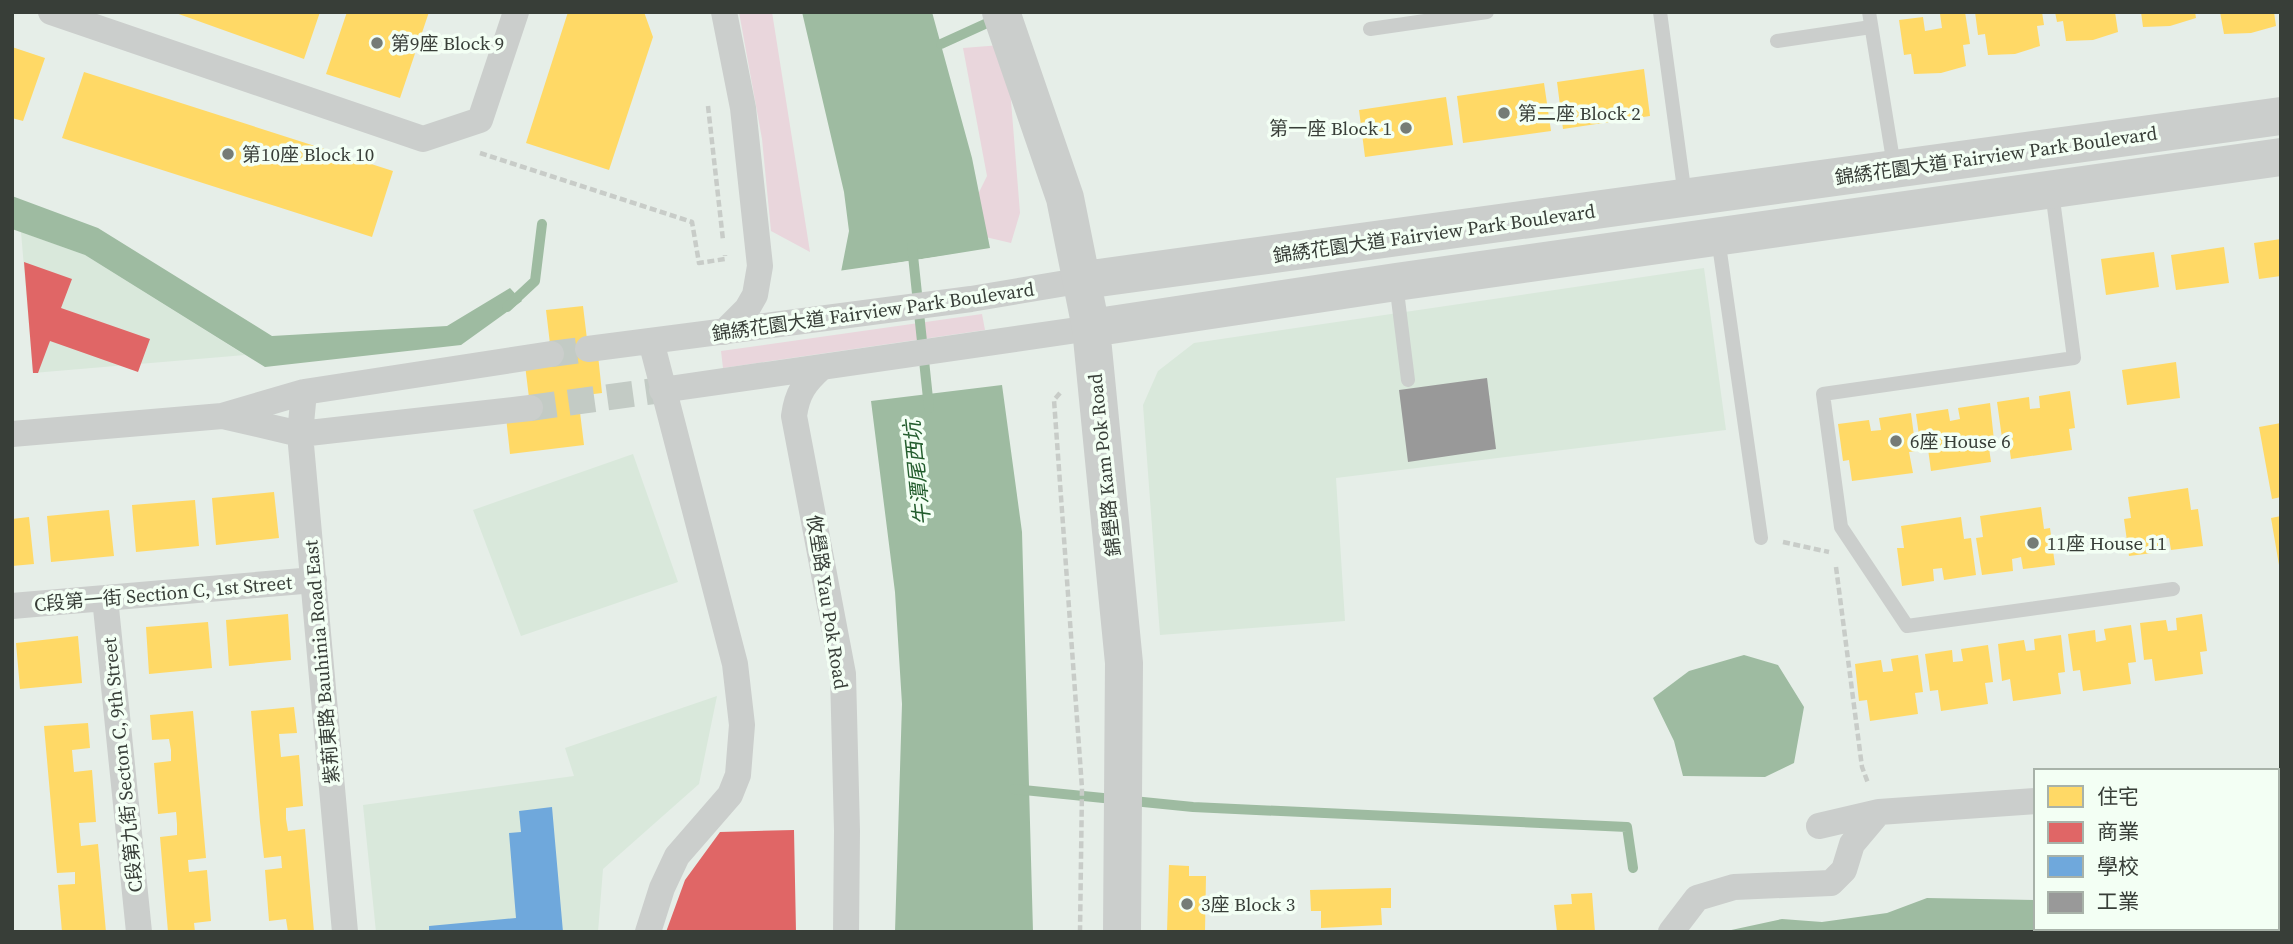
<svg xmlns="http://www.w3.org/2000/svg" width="2293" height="944" font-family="'Source Serif 4','Noto Sans TC',serif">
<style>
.built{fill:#d9e8db}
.green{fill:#e9d6dc}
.water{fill:#9ebba1}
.pier{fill:#e6eee8}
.homes{fill:#ffd966}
.shops{fill:#e06666}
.schools{fill:#6fa8dc}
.industry{fill:#999}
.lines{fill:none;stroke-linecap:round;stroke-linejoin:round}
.stream{stroke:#9ebba1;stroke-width:10}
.street-tunnel{stroke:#c3cbc5;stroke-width:26;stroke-dasharray:26 13;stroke-linecap:butt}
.path{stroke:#c8ccc8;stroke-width:4.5;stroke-dasharray:7 3.5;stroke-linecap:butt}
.lane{stroke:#cbcecc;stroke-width:14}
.street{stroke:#cbcecc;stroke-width:26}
.secondary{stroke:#cbcecc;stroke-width:38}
.poi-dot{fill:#757c76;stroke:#f3fff4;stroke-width:2.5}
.labels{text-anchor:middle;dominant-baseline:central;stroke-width:7;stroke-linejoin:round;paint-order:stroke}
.poi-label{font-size:19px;fill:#383e38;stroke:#f3fff4;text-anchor:start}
.street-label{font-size:19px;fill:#383e38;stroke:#f3fff4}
.water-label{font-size:21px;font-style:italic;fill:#245d2e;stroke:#f3fff4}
</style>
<rect width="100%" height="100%" fill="#e6eee8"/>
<path class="built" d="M 21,232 L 85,255 L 245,355 L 33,373 Z
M 1704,268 L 1726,430 L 1336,478 L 1345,621 L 1160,635 L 1143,405 L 1158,371 L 1194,343 Z
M 633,454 L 678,582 L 521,636 L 473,510 Z
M 717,696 L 699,784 L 603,869 L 598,932 L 376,932 L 363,805 L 574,776 L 565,748 Z"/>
<path class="green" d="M 739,12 L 772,12 L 810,252 L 771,231 L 762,139 Z
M 1001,45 L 1010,88 L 1020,213 L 1011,243 L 960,231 L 987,176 L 963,48 Z
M 982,314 L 985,330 L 723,368 L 721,351 Z"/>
<path class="water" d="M 802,12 L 932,12 L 972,158 L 990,248 L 841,272 L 849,231 L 844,192 Z
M 12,196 L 98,228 L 272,336 L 447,326 L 510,288 L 522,301 L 461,345 L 265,367 L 85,255 L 12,229 Z
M 1002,385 L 1022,532 L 1033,932 L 895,932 L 902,704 L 895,592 L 871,401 Z
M 1744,655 L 1778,665 L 1804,707 L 1794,763 L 1765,777 L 1683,776 L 1674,741 L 1653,698 L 1689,671 Z
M 2277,874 L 2281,874 L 2281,932 L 1722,932 L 1782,919 L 1822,922 L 1887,913 L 1927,898 L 2036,900 L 2036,928 L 2277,928 Z"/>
<path class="pier" d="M 993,249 L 842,275 L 838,272 L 838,271 Z"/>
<path class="homes" d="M 173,12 L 320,12 L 304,59 Z
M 347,12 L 429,12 L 400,98 L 326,74 Z
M 568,12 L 644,12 L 653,37 L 609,170 L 526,143 Z
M 1965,12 L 1970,44 L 1963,45 L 1966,66 L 1941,73 L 1914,74 L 1911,54 L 1904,55 L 1899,20 L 1923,17 L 1925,31 L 1942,28 L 1940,14 Z
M 1975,12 L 2042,12 L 2044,25 L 2037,26 L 2040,46 L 2015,54 L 1988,55 L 1985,34 L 1978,35 Z
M 2055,12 L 2115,12 L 2118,32 L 2093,40 L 2066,41 L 2063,21 L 2057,22 Z
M 2141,12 L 2195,12 L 2196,18 L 2170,26 L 2143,27 Z
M 2220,12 L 2274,12 L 2276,26 L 2251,33 L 2224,34 Z
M 12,47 L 45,58 L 23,121 L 12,118 Z
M 1644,69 L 1650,116 L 1563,129 L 1557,82 Z
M 84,72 L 393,171 L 372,237 L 62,138 Z
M 1544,83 L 1551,131 L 1463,143 L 1457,96 Z
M 1446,97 L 1453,145 L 1365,157 L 1359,110 Z
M 2281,239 L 2281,276 L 2259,279 L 2254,243 Z
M 2224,247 L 2229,283 L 2176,290 L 2171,255 Z
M 2154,252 L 2159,287 L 2106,295 L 2101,259 Z
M 583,306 L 589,356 L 598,355 L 602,393 L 578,396 L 584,445 L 510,454 L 506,417 L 531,414 L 525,365 L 552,361 L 546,310 Z
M 2176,362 L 2180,398 L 2127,405 L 2122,370 Z
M 2070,391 L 2075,428 L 2069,429 L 2072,450 L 2011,459 L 2008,437 L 2002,438 L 1997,402 L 2029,397 L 2030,409 L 2040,408 L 2039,396 Z
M 1990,403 L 1994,440 L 1988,441 L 1991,462 L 1931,471 L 1928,449 L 1921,450 L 1916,414 L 1948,409 L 1950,421 L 1960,419 L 1958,408 Z
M 1911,413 L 1916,451 L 1909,452 L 1913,473 L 1852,481 L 1849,460 L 1843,461 L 1838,424 L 1869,420 L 1871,431 L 1881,430 L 1879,418 Z
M 2281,423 L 2281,497 L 2272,499 L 2259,427 Z
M 2188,488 L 2191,510 L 2198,509 L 2203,546 L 2171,550 L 2169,538 L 2160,539 L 2161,552 L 2129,556 L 2124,519 L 2131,518 L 2128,497 Z
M 274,492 L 279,538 L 216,545 L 212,498 Z
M 195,500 L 199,546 L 136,552 L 132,505 Z
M 2041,507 L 2044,529 L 2050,528 L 2055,565 L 2023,569 L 2021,557 L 2017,558 L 2012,559 L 2013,571 L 1982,575 L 1976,538 L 1983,537 L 1980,516 Z
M 109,510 L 114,556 L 51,562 L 47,516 Z
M 2281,516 L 2281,565 L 2279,565 L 2271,518 Z
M 29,517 L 34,564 L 12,566 L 12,519 Z
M 1961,517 L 1964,539 L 1971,538 L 1976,575 L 1944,580 L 1942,568 L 1933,569 L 1934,581 L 1902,586 L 1897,548 L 1904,548 L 1901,526 Z
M 288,614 L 291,660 L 229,666 L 226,620 Z
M 2202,614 L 2207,651 L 2200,652 L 2203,674 L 2155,681 L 2152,659 L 2144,660 L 2140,623 L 2166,620 L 2168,631 L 2177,630 L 2176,618 Z
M 208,622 L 212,668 L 149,674 L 146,627 Z
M 2131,625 L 2136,662 L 2128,663 L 2131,684 L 2083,691 L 2080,670 L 2073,671 L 2068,634 L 2095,630 L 2096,642 L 2106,640 L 2104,629 Z
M 2061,635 L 2065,672 L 2058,673 L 2061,694 L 2013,701 L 2010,679 L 2002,681 L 1998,644 L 2024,640 L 2026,651 L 2035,650 L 2034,639 Z
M 78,636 L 82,683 L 20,689 L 16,643 Z
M 1988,645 L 1993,682 L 1985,683 L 1988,704 L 1941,711 L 1938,690 L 1930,691 L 1925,654 L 1952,650 L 1953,662 L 1963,661 L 1961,649 Z
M 1918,655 L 1923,692 L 1915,693 L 1918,714 L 1870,721 L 1867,700 L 1859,701 L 1855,664 L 1881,660 L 1883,672 L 1893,671 L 1891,659 Z
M 294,707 L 297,733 L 279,734 L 281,757 L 299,755 L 303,806 L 286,808 L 286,819 L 288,831 L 305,829 L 314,932 L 288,932 L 286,919 L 269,921 L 265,870 L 282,868 L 281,856 L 264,858 L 260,822 L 251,711 Z
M 193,711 L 206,858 L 188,860 L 189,872 L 207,870 L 211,921 L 194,923 L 195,932 L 168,932 L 160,837 L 177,835 L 177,824 L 176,812 L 158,814 L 154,763 L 171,761 L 171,750 L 169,739 L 152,740 L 150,715 Z
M 88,723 L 90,748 L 72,750 L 74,772 L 92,770 L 96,822 L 79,823 L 80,835 L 81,846 L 98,844 L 106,932 L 62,932 L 58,885 L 75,884 L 75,872 L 57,873 L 44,726 Z
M 1169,865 L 1189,866 L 1189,876 L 1206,876 L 1205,932 L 1167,932 Z
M 1391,888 L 1391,908 L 1381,908 L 1382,925 L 1321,928 L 1321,911 L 1311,911 L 1310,890 Z
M 1592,893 L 1595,932 L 1557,932 L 1554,905 L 1572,904 L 1571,894 Z"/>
<path class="shops" d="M 24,262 L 72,279 L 61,308 L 150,339 L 138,372 L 50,341 L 38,373 L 33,373 Z
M 794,830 L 796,932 L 666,932 L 685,880 L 720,832 Z"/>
<path class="schools" d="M 552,807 L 563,932 L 429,932 L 429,926 L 516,918 L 509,833 L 521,832 L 519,811 Z"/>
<path class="industry" d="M 1487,378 L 1496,449 L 1408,462 L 1399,390 Z"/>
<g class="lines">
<path class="stream" d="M 941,44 L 996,19
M 912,246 L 929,408
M 507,307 L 535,281 L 542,224
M 1014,789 L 1193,807 L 1627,827 L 1633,868"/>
<path class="street-tunnel" d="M 551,354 L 588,349
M 530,408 L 662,390"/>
<path class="path" d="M 708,106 L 723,240
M 480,153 L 692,222 L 699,263 L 725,259 L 725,255
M 1060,393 L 1054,400 L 1082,788 L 1080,932
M 1783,542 L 1829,552
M 1836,567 L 1862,767 L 1868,783"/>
<path class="lane" d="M 1660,12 L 1685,196
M 1869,12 L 1894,166
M 1370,29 L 1487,12
M 1777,41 L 1871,27
M 2052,192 L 2074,358 L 1823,394 L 1841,527 L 1907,626 L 2173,589
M 1718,238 L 1761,538
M 1396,283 L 1408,380"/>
<path class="street" d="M 51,12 L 423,139 L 480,120 L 516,12
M 724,332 L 747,309 L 755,295 L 760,266 L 743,108 L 724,12
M 588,349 L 971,299 L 1084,280
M 822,367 C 805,382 797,393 794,416 L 843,674 L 847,831 L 846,932
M 662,390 L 1091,328
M 304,392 L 300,434 L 345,932
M 223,416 L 300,434 L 530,408
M 12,434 L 222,416 L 304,392 L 551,354
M 105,598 L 139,932
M 12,606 L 314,580
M 2277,785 L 2281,785
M 1819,826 L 1879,812 L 2036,801
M 648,932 L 662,888 L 677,856 L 730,795 L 738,775 L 742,725 L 735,664 L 651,341
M 1671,932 L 1697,898 L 1734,887 L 1831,883 L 1844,870 L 1852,844 L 1879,812"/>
<path class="secondary" d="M 1001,12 L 1065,198 L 1091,328 L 1124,663 L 1122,932
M 1084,280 L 2281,116
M 1091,328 L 1396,282 L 2281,157"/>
</g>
<g class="poi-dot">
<circle cx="377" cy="43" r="7"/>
<circle cx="1504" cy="113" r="7"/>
<circle cx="1406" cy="128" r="7"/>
<circle cx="228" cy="154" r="7"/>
<circle cx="1896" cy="441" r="7"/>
<circle cx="2033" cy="543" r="7"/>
<circle cx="1187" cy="904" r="7"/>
</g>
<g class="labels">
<g class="poi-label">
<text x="391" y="43">第9座 Block 9</text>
<text x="1518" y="113">第二座 Block 2</text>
<text x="1392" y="128" text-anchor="end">第一座 Block 1</text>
<text x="242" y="154">第10座 Block 10</text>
<text x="1910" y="441">6座 House 6</text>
<text x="2047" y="543">11座 House 11</text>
<text x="1201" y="904">3座 Block 3</text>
</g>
<g class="street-label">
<text transform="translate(1996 155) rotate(-8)">錦綉花園大道 Fairview Park Boulevard</text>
<text transform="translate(1434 233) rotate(-8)">錦綉花園大道 Fairview Park Boulevard</text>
<text transform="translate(873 311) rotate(-8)">錦綉花園大道 Fairview Park Boulevard</text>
<text transform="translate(1104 465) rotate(-96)">錦壆路 Kam Pok Road</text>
<text transform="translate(163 593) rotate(-5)">C段第一街 Section C, 1st Street</text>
<text transform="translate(828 602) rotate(81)">攸壆路 Yau Pok Road</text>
<text transform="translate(321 662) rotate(-95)">紫荊東路 Bauhinia Road East</text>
<text transform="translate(122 765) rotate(-96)">C段第九街 Secton C, 9th Street</text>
</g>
<g class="water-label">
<text transform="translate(917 473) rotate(-96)">牛潭尾西坑</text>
</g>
</g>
<rect width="2293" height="944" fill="none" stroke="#383e38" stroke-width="28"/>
<rect x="2034" y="769" width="245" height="161" fill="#f3fff4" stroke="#a8b2a9" stroke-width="2"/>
<rect x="2048" y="786" width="35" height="21" fill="#ffd966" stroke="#a8b2a9" stroke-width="2"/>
<text x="2097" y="804" font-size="21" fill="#383e38">住宅</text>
<rect x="2048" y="822" width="35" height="21" fill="#e06666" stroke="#a8b2a9" stroke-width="2"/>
<text x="2097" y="839" font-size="21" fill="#383e38">商業</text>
<rect x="2048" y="856" width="35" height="21" fill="#6fa8dc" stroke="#a8b2a9" stroke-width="2"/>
<text x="2097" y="874" font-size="21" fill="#383e38">學校</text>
<rect x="2048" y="892" width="35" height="21" fill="#999999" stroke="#a8b2a9" stroke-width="2"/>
<text x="2097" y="909" font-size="21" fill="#383e38">工業</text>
</svg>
